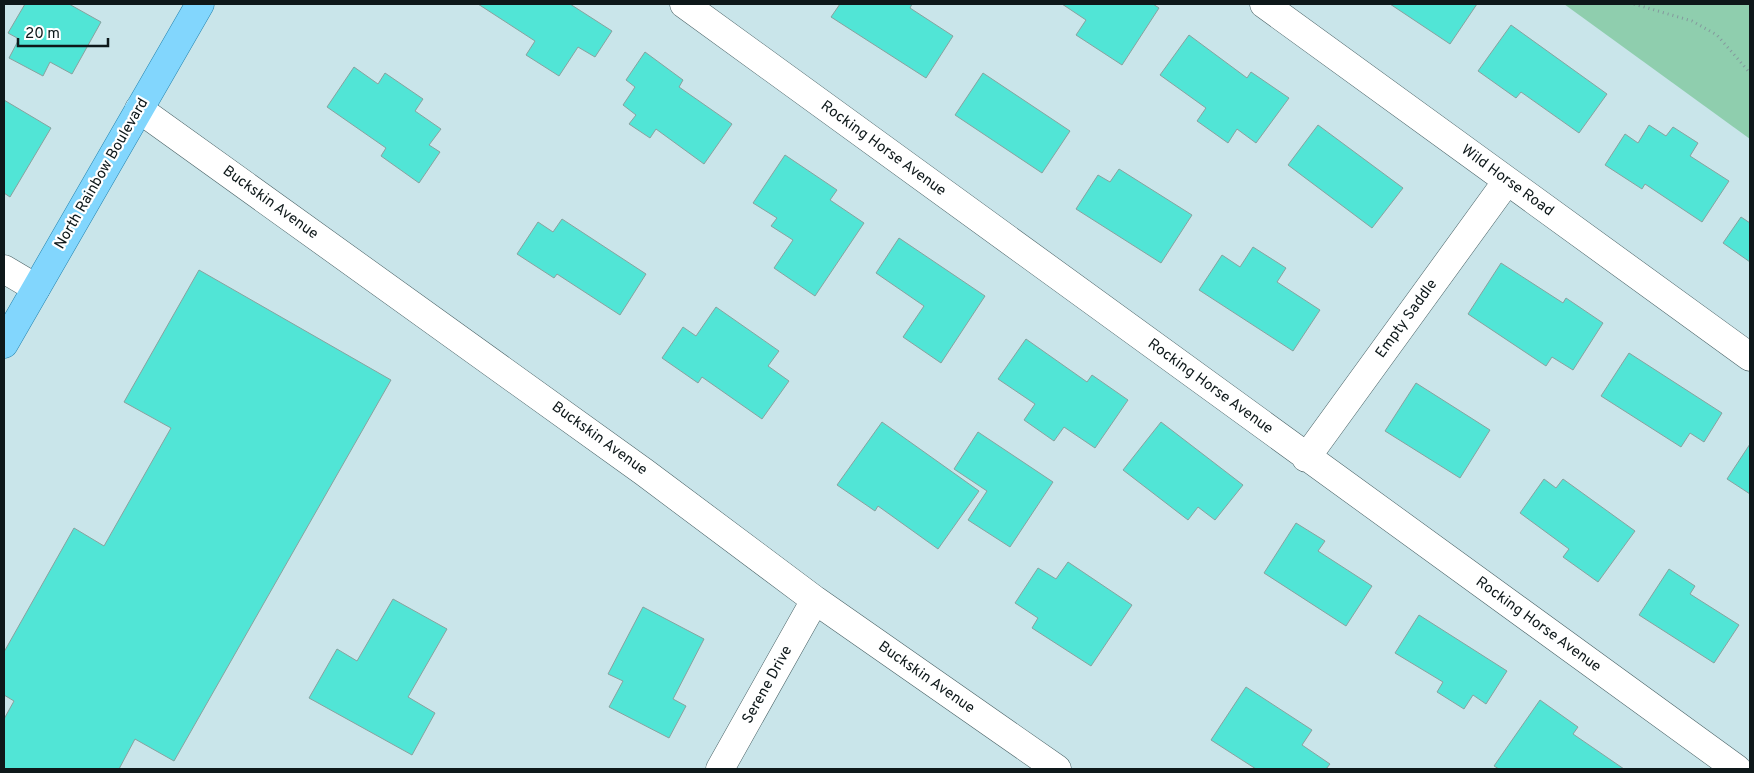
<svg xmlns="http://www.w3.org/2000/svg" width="1754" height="773" font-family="Overpass,sans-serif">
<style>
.green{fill:#8fceae}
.building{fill:#51e5d6;stroke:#88a29f}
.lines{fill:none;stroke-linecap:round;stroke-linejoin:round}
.minor-casing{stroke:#4a6266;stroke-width:29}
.primary-casing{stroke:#2382ad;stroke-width:29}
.path{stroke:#84999d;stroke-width:3;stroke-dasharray:1 4;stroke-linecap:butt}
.minor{stroke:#fff;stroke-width:28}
.primary{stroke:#82d6fd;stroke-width:28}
.labels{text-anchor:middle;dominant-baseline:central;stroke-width:4.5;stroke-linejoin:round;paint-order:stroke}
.street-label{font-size:15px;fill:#0e181a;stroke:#fff}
</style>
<rect width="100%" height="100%" fill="#c9e5ea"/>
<path class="green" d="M 1564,4 L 1750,4 L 1750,139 Z"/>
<path class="building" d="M 25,4 L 69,4 L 101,22 L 72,74 L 50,62 L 43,76 L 9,58 L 19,39 L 8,33 Z
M 478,4 L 570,4 L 612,31 L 595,57 L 578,47 L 559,76 L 526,55 L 535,41 Z
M 840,4 L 912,4 L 910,8 L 953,36 L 926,78 L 831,17 Z
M 1062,4 L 1153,4 L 1159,8 L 1122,65 L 1076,35 L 1086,20 Z
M 1390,4 L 1477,4 L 1450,44 Z
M 1511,25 L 1607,94 L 1579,133 L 1521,92 L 1516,98 L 1478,71 Z
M 1189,35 L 1247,78 L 1251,72 L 1289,98 L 1256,143 L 1237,129 L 1228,143 L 1197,121 L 1206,108 L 1160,75 Z
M 645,52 L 683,80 L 679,87 L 732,124 L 704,164 L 656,129 L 650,138 L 629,124 L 636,115 L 623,105 L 635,87 L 626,80 Z
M 354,67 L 378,84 L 385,73 L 423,99 L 415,111 L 441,129 L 429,145 L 440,152 L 419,183 L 381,156 L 386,148 L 327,107 Z
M 983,73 L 1070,131 L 1042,173 L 955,115 Z
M 4,100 L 51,128 L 10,197 L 4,193 Z
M 1318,125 L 1403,188 L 1372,228 L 1288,165 Z
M 1649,125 L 1666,136 L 1673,127 L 1698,143 L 1690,156 L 1729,181 L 1702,222 L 1645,184 L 1642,189 L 1605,165 L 1625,134 L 1638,143 Z
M 785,155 L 837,190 L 830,200 L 864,223 L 815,296 L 774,268 L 793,240 L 771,226 L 777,218 L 753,203 Z
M 1119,169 L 1192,215 L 1161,263 L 1076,209 L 1098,175 L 1110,182 Z
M 1741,217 L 1750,223 L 1750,262 L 1723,243 Z
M 562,219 L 646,274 L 620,315 L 557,274 L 554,278 L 517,254 L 538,222 L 553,232 Z
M 899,238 L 985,296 L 941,363 L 903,337 L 924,306 L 876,273 Z
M 1253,247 L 1286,268 L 1277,282 L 1320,310 L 1293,351 L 1199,290 L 1222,255 L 1240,267 Z
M 1501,263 L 1563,303 L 1566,298 L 1603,323 L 1573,370 L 1552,357 L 1546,366 L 1468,314 Z
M 199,270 L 391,380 L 174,761 L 135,739 L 119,769 L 4,769 L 4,719 L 14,701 L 4,695 L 4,652 L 74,528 L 104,546 L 171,428 L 124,402 Z
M 716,307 L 779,351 L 768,366 L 789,381 L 762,419 L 702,377 L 698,383 L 662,358 L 683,327 L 696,336 Z
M 1026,339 L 1087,382 L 1092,375 L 1128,400 L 1095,448 L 1064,427 L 1054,441 L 1024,420 L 1035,404 L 998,379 Z
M 1629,353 L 1722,413 L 1704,442 L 1690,433 L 1681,447 L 1601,396 Z
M 1416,383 L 1490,430 L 1460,478 L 1385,431 Z
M 882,422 L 979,491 L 938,549 L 878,506 L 875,511 L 837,485 Z
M 1161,422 L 1243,485 L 1215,520 L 1198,507 L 1188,520 L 1123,470 Z
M 978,432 L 1053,482 L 1010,547 L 968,520 L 987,491 L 954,469 Z
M 1750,444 L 1750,494 L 1727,479 Z
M 1544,479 L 1556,488 L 1563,479 L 1635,531 L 1598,582 L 1563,557 L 1569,549 L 1520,513 Z
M 1296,523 L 1325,541 L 1318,551 L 1372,586 L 1346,626 L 1264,573 Z
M 1068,562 L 1132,605 L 1091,666 L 1032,628 L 1038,618 L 1015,603 L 1038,568 L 1056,579 Z
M 1669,569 L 1695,586 L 1690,594 L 1739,625 L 1714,663 L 1639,615 Z
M 393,599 L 447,629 L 408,697 L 435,713 L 412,755 L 309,698 L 337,649 L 357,661 Z
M 643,607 L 704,639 L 673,699 L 686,706 L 669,738 L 609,707 L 623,681 L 608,674 Z
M 1419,615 L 1507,671 L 1486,704 L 1473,695 L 1464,709 L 1437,692 L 1443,682 L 1395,653 Z
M 1246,687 L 1312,730 L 1302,745 L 1330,764 L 1326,769 L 1256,769 L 1211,740 Z
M 1540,700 L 1578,727 L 1573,734 L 1624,769 L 1499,769 L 1494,766 Z"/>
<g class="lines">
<g class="minor-casing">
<path id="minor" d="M 684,4 L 1737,769
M 1264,4 L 1750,357
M 139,109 L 644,472 L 815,600 L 1057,769
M 4,269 L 36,288
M 1306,458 L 1507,181
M 720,769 L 815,600"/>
</g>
<g class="primary-casing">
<path id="primary" d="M 4,344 L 200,4"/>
</g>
<path class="path" d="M 1634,4 L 1692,21 L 1717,35 L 1750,73"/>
<use href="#minor" class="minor"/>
<use href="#primary" class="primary"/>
</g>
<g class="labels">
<g class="street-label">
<text transform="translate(883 149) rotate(36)">Rocking Horse Avenue</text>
<text transform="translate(102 174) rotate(-60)">North Rainbow Boulevard</text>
<text transform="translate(1507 181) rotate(36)">Wild Horse Road</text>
<text transform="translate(270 203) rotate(36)">Buckskin Avenue</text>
<text transform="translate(1407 319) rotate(-54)">Empty Saddle</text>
<text transform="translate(1210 387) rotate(36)">Rocking Horse Avenue</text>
<text transform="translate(599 439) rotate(36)">Buckskin Avenue</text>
<text transform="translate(1538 625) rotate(36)">Rocking Horse Avenue</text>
<text transform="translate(926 678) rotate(35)">Buckskin Avenue</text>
<text transform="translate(768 685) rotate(-61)">Serene Drive</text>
</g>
</g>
<rect width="1754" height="773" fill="none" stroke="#0e181a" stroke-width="10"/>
<path d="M18 38v8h90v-8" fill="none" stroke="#0e181a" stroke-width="2.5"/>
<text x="25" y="38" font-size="15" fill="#0e181a" stroke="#ffffff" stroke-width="4" paint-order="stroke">20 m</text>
</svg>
